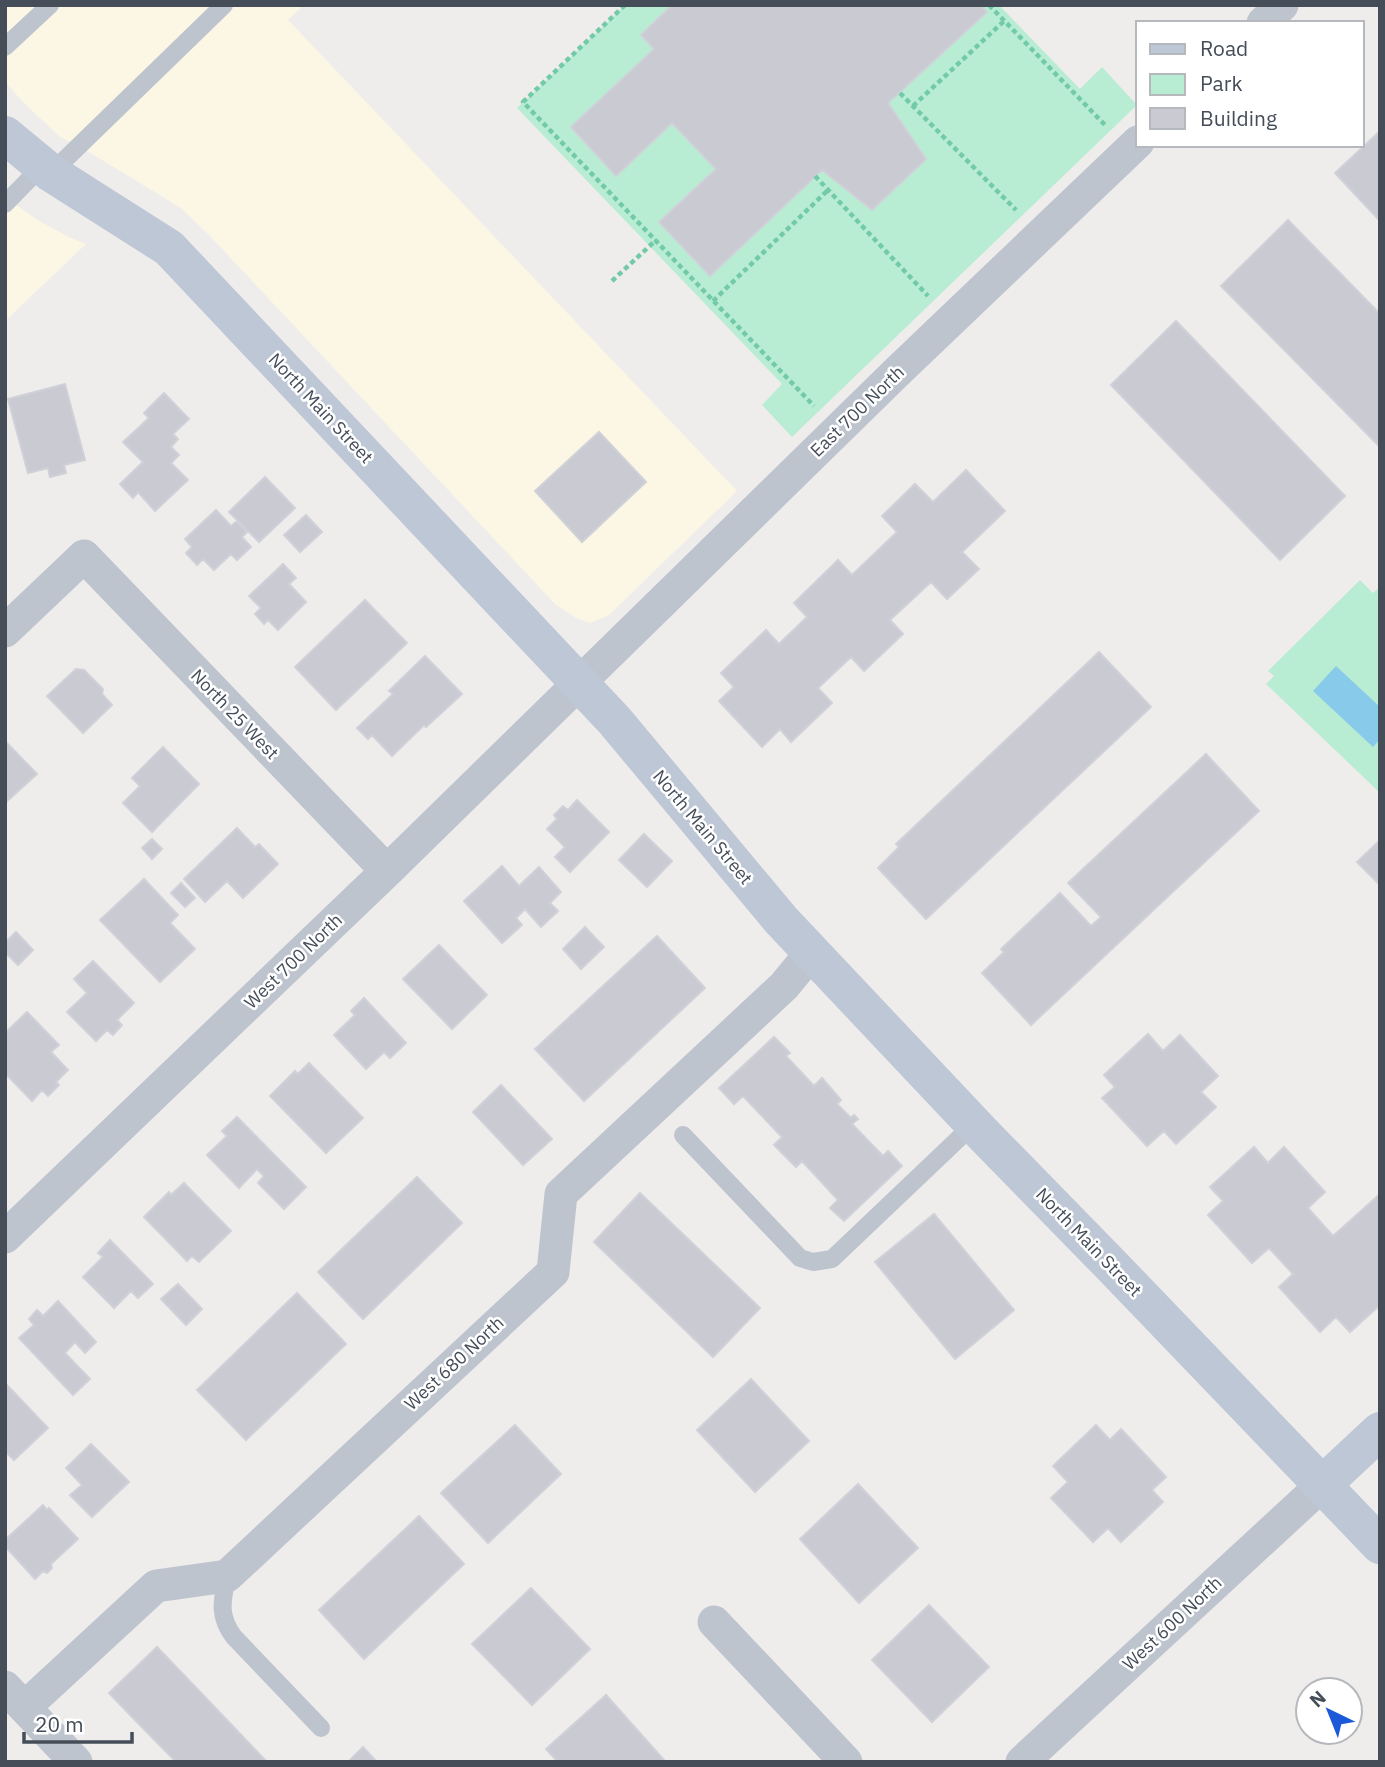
<svg xmlns="http://www.w3.org/2000/svg" width="1385" height="1767" font-family="'IBM Plex Sans',sans-serif">
<style>
.commercial{fill:#fbf7e4}
.green{fill:#b9edd3}
.water{fill:#87cae9}
.building{fill:#c9cad2;stroke:#d0d1d8;stroke-width:2}
.lines{fill:none;stroke-linecap:round;stroke-linejoin:round}
.path{stroke:#72caa9;stroke-width:4.5;stroke-dasharray:5 3.5;stroke-linecap:butt}
.lane{stroke:#bdc4ce;stroke-width:18}
.street{stroke:#bdc4ce;stroke-width:33}
.secondary{stroke:#bec7d5;stroke-width:38}
.labels{text-anchor:middle;dominant-baseline:central;stroke-width:5;stroke-linejoin:round;paint-order:stroke}
.street-label{font-size:18px;fill:#454d59;stroke:#fff}
</style>
<rect width="100%" height="100%" fill="#efecec"/>
<path class="commercial" d="M 5,5 L 304,5 L 288,20 L 737,491 L 609,615 L 590,623 L 578,619 L 556,605 L 210,236 L 181,208 L 79,146 L 60,137 L 24,103 L 5,82 Z
M 5,197 L 39,221 L 69,237 L 86,244 L 5,321 Z"/>
<path class="green" d="M 625,5 L 672,5 L 641,35 L 654,49 L 571,128 L 616,176 L 672,123 L 716,169 L 659,222 L 710,275 L 822,170 L 872,210 L 926,159 L 888,103 L 986,12 L 981,5 L 999,5 L 1080,89 L 1102,67 L 1137,105 L 792,437 L 762,405 L 782,384 L 517,108 Z
M 1360,580 L 1373,593 L 1380,587 L 1379,792 L 1266,684 L 1274,676 L 1268,671 Z"/>
<path class="water" d="M 1336,666 L 1380,707 L 1380,739 L 1373,747 L 1313,691 Z"/>
<path class="building" d="M 672,5 L 981,5 L 987,12 L 888,103 L 926,159 L 872,210 L 822,170 L 710,276 L 659,222 L 716,169 L 672,123 L 616,176 L 571,127 L 654,49 L 641,35 Z
M 1380,131 L 1380,221 L 1335,173 Z
M 1288,220 L 1380,314 L 1380,447 L 1221,286 Z
M 1176,321 L 1345,496 L 1280,560 L 1111,385 Z
M 65,384 L 85,460 L 64,465 L 66,473 L 50,477 L 48,468 L 28,473 L 8,399 Z
M 164,393 L 189,419 L 173,434 L 178,439 L 171,447 L 179,455 L 171,463 L 188,480 L 155,511 L 138,492 L 133,498 L 120,484 L 143,462 L 123,442 L 149,418 L 144,413 Z
M 599,432 L 646,482 L 582,542 L 535,491 Z
M 966,470 L 1005,511 L 962,552 L 979,569 L 947,599 L 931,582 L 890,620 L 903,634 L 884,652 L 864,671 L 851,657 L 818,688 L 832,703 L 791,742 L 780,729 L 762,747 L 719,701 L 734,687 L 721,673 L 766,630 L 779,644 L 807,617 L 794,603 L 838,560 L 852,575 L 897,532 L 882,516 L 915,484 L 933,502 Z
M 265,477 L 295,508 L 259,542 L 229,512 Z
M 216,510 L 231,526 L 237,521 L 247,532 L 242,537 L 251,547 L 237,560 L 231,554 L 214,570 L 203,559 L 197,565 L 186,553 L 192,547 L 185,539 Z
M 306,515 L 322,532 L 300,552 L 284,535 Z
M 283,564 L 296,578 L 289,584 L 306,602 L 278,630 L 268,620 L 264,624 L 255,614 L 261,608 L 249,596 Z
M 365,600 L 407,643 L 336,710 L 295,667 Z
M 1099,652 L 1151,707 L 926,919 L 878,868 L 899,847 L 896,844 Z
M 425,656 L 462,694 L 426,727 L 424,725 L 392,756 L 372,735 L 368,739 L 357,728 L 393,694 L 389,691 Z
M 76,669 L 84,670 L 103,689 L 102,694 L 112,705 L 83,733 L 47,696 Z
M 5,741 L 37,774 L 5,803 Z
M 163,747 L 199,784 L 152,832 L 123,803 L 140,786 L 132,778 Z
M 1206,754 L 1259,811 L 1031,1025 L 982,973 L 1004,952 L 1001,949 L 1060,893 L 1091,926 L 1101,917 L 1068,883 Z
M 577,800 L 609,832 L 570,872 L 555,857 L 565,847 L 547,829 L 557,819 L 554,815 L 563,806 L 568,810 Z
M 237,828 L 255,847 L 259,844 L 278,864 L 243,898 L 227,881 L 205,902 L 184,879 Z
M 644,834 L 672,861 L 647,887 L 619,860 Z
M 152,839 L 162,849 L 152,859 L 142,848 Z
M 1380,840 L 1380,885 L 1357,862 Z
M 502,866 L 519,886 L 539,867 L 561,892 L 550,903 L 558,911 L 541,927 L 525,909 L 516,918 L 522,925 L 502,943 L 464,901 Z
M 144,879 L 178,915 L 170,923 L 195,949 L 160,982 L 100,920 Z
M 181,883 L 195,898 L 185,907 L 171,893 Z
M 585,927 L 604,947 L 581,969 L 563,949 Z
M 16,932 L 33,950 L 18,965 L 5,952 L 5,943 Z
M 657,936 L 705,988 L 584,1101 L 535,1049 Z
M 439,945 L 487,995 L 452,1029 L 403,979 Z
M 93,961 L 134,1003 L 117,1020 L 122,1025 L 113,1035 L 107,1030 L 96,1041 L 67,1012 L 87,993 L 74,979 Z
M 364,998 L 406,1043 L 390,1058 L 384,1052 L 366,1069 L 334,1035 L 355,1015 L 351,1011 Z
M 27,1012 L 59,1045 L 51,1052 L 68,1070 L 56,1082 L 59,1085 L 48,1096 L 42,1090 L 32,1101 L 5,1073 L 5,1033 Z
M 1148,1034 L 1163,1051 L 1180,1035 L 1218,1076 L 1201,1092 L 1216,1107 L 1176,1144 L 1164,1131 L 1147,1146 L 1102,1098 L 1115,1087 L 1104,1075 Z
M 774,1037 L 790,1053 L 786,1056 L 814,1086 L 822,1078 L 841,1100 L 837,1104 L 851,1118 L 854,1115 L 858,1119 L 852,1124 L 883,1156 L 888,1151 L 902,1166 L 844,1221 L 830,1208 L 838,1200 L 802,1161 L 796,1167 L 774,1145 L 782,1137 L 743,1096 L 734,1104 L 719,1088 Z
M 309,1063 L 363,1118 L 326,1153 L 270,1096 L 295,1071 L 298,1074 Z
M 501,1085 L 552,1139 L 523,1165 L 473,1112 Z
M 237,1117 L 306,1187 L 284,1209 L 258,1183 L 264,1176 L 257,1169 L 239,1188 L 207,1155 L 227,1136 L 222,1131 Z
M 1254,1147 L 1268,1163 L 1284,1147 L 1325,1192 L 1308,1208 L 1333,1236 L 1380,1194 L 1380,1305 L 1350,1332 L 1336,1317 L 1320,1332 L 1279,1287 L 1293,1274 L 1269,1248 L 1252,1263 L 1208,1215 L 1223,1201 L 1210,1187 Z
M 417,1177 L 462,1223 L 363,1319 L 318,1272 Z
M 184,1183 L 231,1231 L 199,1262 L 192,1256 L 187,1261 L 144,1217 L 169,1192 L 171,1195 Z
M 640,1193 L 760,1308 L 713,1357 L 594,1242 Z
M 934,1214 L 1014,1310 L 955,1359 L 875,1262 Z
M 110,1240 L 153,1284 L 138,1298 L 131,1291 L 114,1308 L 83,1277 L 103,1257 L 98,1253 Z
M 178,1284 L 202,1309 L 186,1325 L 161,1299 Z
M 297,1293 L 346,1344 L 246,1440 L 197,1390 Z
M 58,1301 L 96,1342 L 85,1353 L 75,1342 L 65,1353 L 90,1379 L 73,1395 L 19,1338 L 34,1325 L 29,1319 L 37,1310 L 43,1316 Z
M 751,1379 L 809,1441 L 755,1492 L 697,1430 Z
M 5,1383 L 48,1428 L 14,1460 L 5,1451 Z
M 515,1425 L 561,1474 L 488,1543 L 441,1493 Z
M 1096,1425 L 1110,1440 L 1121,1429 L 1166,1477 L 1152,1490 L 1163,1502 L 1121,1542 L 1108,1528 L 1093,1542 L 1051,1498 L 1068,1482 L 1053,1466 Z
M 91,1444 L 129,1482 L 92,1517 L 70,1495 L 82,1485 L 66,1468 Z
M 858,1484 L 918,1548 L 859,1603 L 800,1539 Z
M 43,1505 L 47,1510 L 49,1508 L 78,1539 L 51,1564 L 52,1568 L 47,1573 L 43,1571 L 35,1579 L 5,1546 L 5,1540 Z
M 419,1516 L 464,1564 L 364,1659 L 319,1610 Z
M 531,1588 L 590,1649 L 532,1705 L 472,1644 Z
M 929,1605 L 989,1667 L 932,1722 L 872,1660 Z
M 157,1647 L 204,1696 L 267,1762 L 176,1762 L 133,1718 L 109,1693 Z
M 606,1695 L 664,1760 L 662,1762 L 558,1762 L 546,1749 Z
M 363,1747 L 377,1762 L 348,1762 Z"/>
<g class="lines">
<path class="path" d="M 625,5 L 523,102 L 814,406
M 989,5 L 1105,125
M 900,93 L 1016,210
M 913,106 L 1004,21
M 815,176 L 928,296
M 612,281 L 656,240
M 713,301 L 828,190"/>
<path class="lane" d="M 5,47 L 50,5
M 51,173 L 224,5
M 5,204 L 42,166
M 683,1135 L 800,1258 L 813,1262 L 832,1259 L 974,1124
M 227,1576 C 222,1601 218,1616 234,1637 L 321,1728"/>
<path class="street" d="M 1263,23 L 1282,5
M 5,631 L 84,556 L 387,871
M 5,1237 L 387,871 L 898,371 L 1138,142
M 714,1622 L 846,1762
M 5,1687 L 76,1762
M 25,1707 L 156,1586 L 227,1576 L 553,1272 L 561,1194 L 784,986 L 812,952
M 1022,1762 L 1322,1485"/>
<path class="secondary" d="M 5,135 L 51,173 L 169,248 L 614,720 L 781,920 L 982,1133 L 1113,1267 L 1380,1545
M 1322,1485 L 1380,1431"/>
</g>
<g class="labels">
<g class="street-label">
<text transform="translate(321 408) rotate(47)">North Main Street</text>
<text transform="translate(857 411) rotate(-44)">East 700 North</text>
<text transform="translate(235 714) rotate(46)">North 25 West</text>
<text transform="translate(703 827) rotate(50)">North Main Street</text>
<text transform="translate(293 961) rotate(-44)">West 700 North</text>
<text transform="translate(1089 1242) rotate(46)">North Main Street</text>
<text transform="translate(454 1363) rotate(-43)">West 680 North</text>
<text transform="translate(1172 1623) rotate(-43)">West 600 North</text>
</g>
</g>
<rect width="1385" height="1767" fill="none" stroke="#454d59" stroke-width="14"/>
<rect x="1136" y="21" width="228" height="126" fill="#ffffff" stroke="#b5b8bd" stroke-width="2"/>
<rect x="1150" y="44" width="35" height="10" fill="#bec7d5" stroke="#b5b8bd" stroke-width="2"/>
<text x="1200" y="56" font-size="21" fill="#454d59">Road</text>
<rect x="1150" y="74" width="35" height="21" fill="#b9edd3" stroke="#b5b8bd" stroke-width="2"/>
<text x="1200" y="91" font-size="21" fill="#454d59">Park</text>
<rect x="1150" y="108" width="35" height="21" fill="#c9cad2" stroke="#b5b8bd" stroke-width="2"/>
<text x="1200" y="126" font-size="21" fill="#454d59">Building</text>
<g transform="translate(1329 1711) rotate(317)"><circle r="33" fill="#ffffff" stroke="#b5b8bd" stroke-width="2"/>
<path d="M0-5L12 26L0 18L-12 26Z" fill="#1c59d9"/>
<text y="-10" font-size="19" font-weight="bold" text-anchor="middle" fill="#454d59">N</text>
</g>
<path d="M24 1732v10h108v-10" fill="none" stroke="#454d59" stroke-width="3.5"/>
<text x="35" y="1732" font-size="21" fill="#454d59" stroke="#ffffff" stroke-width="5" paint-order="stroke">20 m</text>
</svg>
